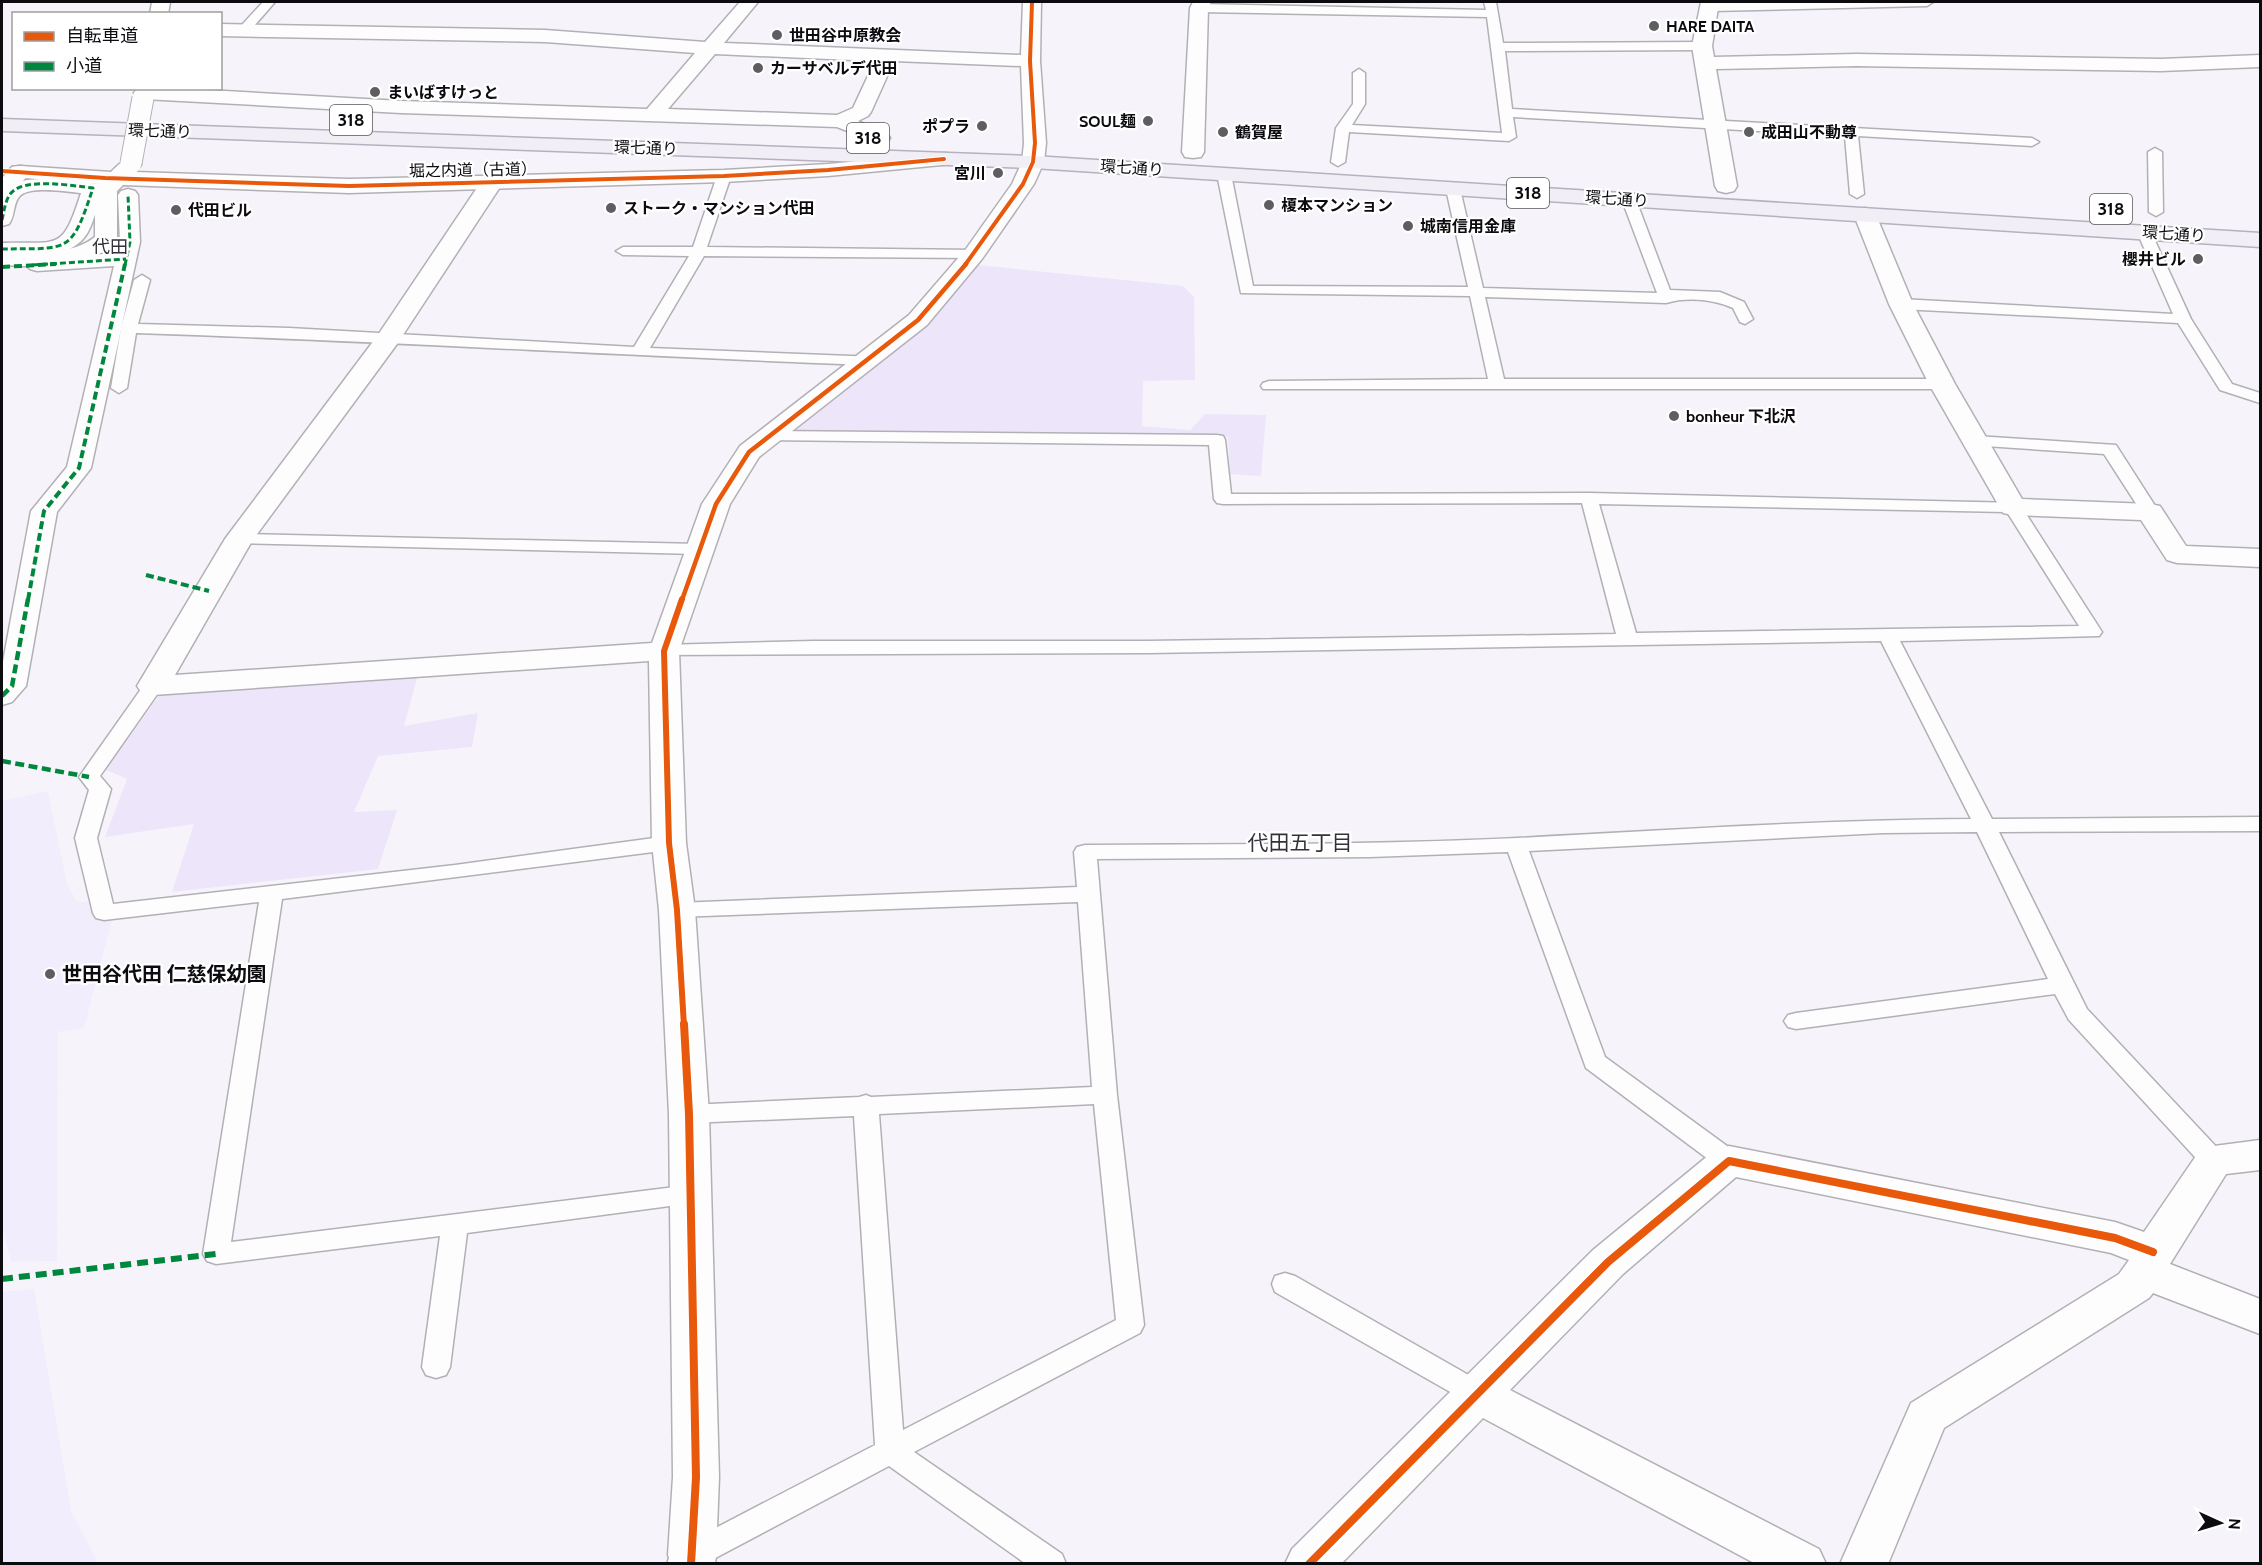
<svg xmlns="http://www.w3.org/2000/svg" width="2262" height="1565" font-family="Cabin,'Noto Sans JP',sans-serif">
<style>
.built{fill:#f2edfc}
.green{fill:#ede5fa}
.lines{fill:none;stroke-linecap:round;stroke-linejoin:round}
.service-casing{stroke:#b2b0b5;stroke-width:3}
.pedestrian-casing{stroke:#b2b0b5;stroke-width:3}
.minor-casing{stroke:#b2b0b5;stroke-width:3}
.tertiary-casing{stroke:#b2b0b5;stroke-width:3}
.primary-casing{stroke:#b6b1be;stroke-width:3}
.service{fill:#fefdfe;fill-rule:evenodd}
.pedestrian{fill:#fefdfe;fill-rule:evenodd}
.minor{fill:#fefdfe;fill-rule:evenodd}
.tertiary{fill:#fefdfe;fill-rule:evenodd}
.primary{fill:#f1eff5;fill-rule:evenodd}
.tertiary-bridge-casing{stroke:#b2b0b5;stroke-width:23;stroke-linecap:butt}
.tertiary-bridge{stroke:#fefdfe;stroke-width:21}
.quiet-far3{stroke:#00873e;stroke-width:3;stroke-dasharray:6 3;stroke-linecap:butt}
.quiet-far2{stroke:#00873e;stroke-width:4;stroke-dasharray:8 4;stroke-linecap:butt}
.quiet-far1{stroke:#00873e;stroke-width:4.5;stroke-dasharray:9 4.5;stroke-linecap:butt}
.quiet{stroke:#00873e;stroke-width:6;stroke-dasharray:11 6;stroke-linecap:butt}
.cycleway-far3-casing{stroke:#fff;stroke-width:6}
.cycleway-far2-casing{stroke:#fff;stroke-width:8}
.cycleway-far1-casing{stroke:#fff;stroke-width:10}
.cycleway-casing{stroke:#fff;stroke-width:11}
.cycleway-far3{stroke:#e8590c;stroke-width:4}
.cycleway-far2{stroke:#e8590c;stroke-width:4.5}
.cycleway-far1{stroke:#e8590c;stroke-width:6}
.cycleway{stroke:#e8590c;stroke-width:8}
.poi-dot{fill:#5e5d61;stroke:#fff;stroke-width:2}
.labels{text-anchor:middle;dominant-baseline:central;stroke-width:4.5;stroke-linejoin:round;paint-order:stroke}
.far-poi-label{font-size:16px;font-weight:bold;fill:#0c0b0f;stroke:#fff;text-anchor:start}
.far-street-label{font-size:16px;fill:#0c0b0f;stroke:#fff}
.shield{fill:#fff;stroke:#555457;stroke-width:1.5}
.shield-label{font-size:18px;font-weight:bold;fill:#0c0b0f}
.far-quarter-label{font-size:18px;fill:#35313b;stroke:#fff}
.poi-label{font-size:20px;font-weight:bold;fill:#0c0b0f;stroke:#fff;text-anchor:start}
.neighbourhood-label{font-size:21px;fill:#35313b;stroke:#fff}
</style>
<rect width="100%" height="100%" fill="#f6f4fa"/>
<path class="built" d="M 48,791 L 67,884 L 77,902 L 95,902 L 98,918 L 112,920 L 84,1028 L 58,1032 L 57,1261 L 11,1262 L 2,1225 L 2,801 Z
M 34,1289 L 71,1511 L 98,1563 L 2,1563 L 2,1292 Z"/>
<path class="green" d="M 978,265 L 1183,286 L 1194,297 L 1195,380 L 1143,381 L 1142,426 L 1190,430 L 1205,414 L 1266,415 L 1261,476 L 1230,474 L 1228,437 L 786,431 L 925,324 Z
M 418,675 L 404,726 L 478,713 L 472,747 L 378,756 L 354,812 L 397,810 L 378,869 L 172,892 L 194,824 L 105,837 L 127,779 L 106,770 L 161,693 Z"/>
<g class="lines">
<g class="service-casing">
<path id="service" d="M 263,2 L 275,2 L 248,33 L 240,33 L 240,27 Z
M 1484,2 L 1496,2 L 1503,43 L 1702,42 L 1708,46 L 1702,50 L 1505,51 L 1512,109 L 2032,138 L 2039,142 L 2032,146 L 1858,136 L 1864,194 L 1857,198 L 1850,194 L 1845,136 L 1513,117 L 1516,137 L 1509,141 L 1349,132 L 1345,162 L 1338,166 L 1331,162 L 1336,128 L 1353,104 L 1353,73 L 1359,69 L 1365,73 L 1365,104 L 1352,125 L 1502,133 L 1487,17 L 1199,12 L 1193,8 L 1199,4 L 1486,10 Z
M 1796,2 L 1933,2 L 1927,6 L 1711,11 L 1705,7 L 1711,3 Z
M 2155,148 L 2162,152 L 2163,212 L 2156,216 L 2149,212 L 2148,152 Z
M 1224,170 L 1231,174 L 1253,286 L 1468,287 L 1446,189 L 1453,185 L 1460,189 L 1483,288 L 1657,293 L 1622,200 L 1629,196 L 1636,200 L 1670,290 L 1720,292 L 1744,302 L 1753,319 L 1745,324 L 1740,322 L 1733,308 C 1712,299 1687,297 1666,303 L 1485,297 L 1504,379 L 1942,379 L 1950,384 L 1942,389 L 1263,389 L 1261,386 L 1263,383 L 1269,381 L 1488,379 L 1470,296 L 1241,293 L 1217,174 Z
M 724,172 L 731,176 L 707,247 L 974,250 L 981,254 L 974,258 L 704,256 L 650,348 L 876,357 L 878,360 L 870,365 C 625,356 381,341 136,333 L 127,388 L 119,393 L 111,388 L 121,328 L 134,280 L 142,275 L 150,280 L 138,324 L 289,328 L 634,347 L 689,256 L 623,255 L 616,251 L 623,247 L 693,247 L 717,176 Z
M 2144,228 L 2151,232 L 2191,319 L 2232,384 L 2260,393 L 2260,403 L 2220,390 L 2178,323 L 1901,309 L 1893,304 L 1901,299 L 2173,314 L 2137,232 Z
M 768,431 L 1217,435 L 1223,436 L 1225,440 L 1231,494 L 1589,493 L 2019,503 L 2102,632 L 2099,636 L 1900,641 L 1992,819 L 2260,817 L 2260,831 L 1999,832 L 2087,1009 L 2223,1154 L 2227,1161 L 2223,1168 L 2214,1171 L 2205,1168 L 2069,1020 L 2055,994 L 1796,1029 L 1788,1027 L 1784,1021 L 1788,1015 L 1796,1013 L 2048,979 L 1977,832 L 1883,833 L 1529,851 L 1605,1057 L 1738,1154 L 1742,1161 L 1738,1168 L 1729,1171 L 1720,1168 L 1586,1068 L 1508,852 L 1370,857 L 1097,859 L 1117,1095 L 1144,1325 L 1140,1333 L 914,1452 L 1062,1554 L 1066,1564 L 1026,1564 L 889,1466 L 704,1564 L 681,1564 L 677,1555 L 681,1546 L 875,1445 L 854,1116 L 689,1123 L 680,1120 L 677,1114 L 680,1108 L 689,1105 L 859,1097 L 866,1095 L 871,1097 L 1092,1087 L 1078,902 L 677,917 L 669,915 L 666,910 L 669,905 L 677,903 L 1077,887 L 1074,852 L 1077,847 L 1085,845 C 1229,844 1373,845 1517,838 C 1668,830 1819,820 1971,819 L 1881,641 L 1148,653 L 657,655 L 654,651 L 657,647 L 664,645 L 813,641 L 1148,641 L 1616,634 L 1582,503 L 1223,504 L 1217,503 L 1214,499 L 1209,445 L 762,440 L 760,436 L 762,432 ZM 1599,504 L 2007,512 L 2079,626 L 1636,633 ZM 1094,1104 L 1116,1320 L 903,1430 L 879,1114 Z
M 1976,436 L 2116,445 L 2159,512 L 2156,516 L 2144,516 L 2104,454 L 1970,445 L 1968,441 L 1970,437 Z
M 239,534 L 699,544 L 705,545 L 708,549 L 705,553 L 699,554 L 233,543 L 230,539 L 233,535 Z
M 153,680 L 160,682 L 163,686 L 100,776 L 111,789 L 97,838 L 113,904 L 455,865 L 669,836 L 677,838 L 680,843 L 677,848 L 669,850 L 282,899 L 231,1242 L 691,1185 L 700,1188 L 704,1195 L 700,1202 L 467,1233 L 450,1367 L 446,1375 L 436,1378 L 426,1375 L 422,1367 L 440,1236 L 216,1264 L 207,1261 L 203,1254 L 259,902 L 104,920 L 96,918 L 93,913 L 75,838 L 89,790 L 79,777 L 146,682 Z
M 1285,1273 L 1295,1276 L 1486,1385 L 1490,1393 L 1486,1401 L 1476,1405 L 1466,1401 L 1275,1292 L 1272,1284 L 1275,1276 Z"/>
</g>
<g class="pedestrian-casing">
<path id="pedestrian" d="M 50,179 L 100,184 L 103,188 C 98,203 95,219 88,232 C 72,261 29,256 2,255 L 2,243 C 59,241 62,253 81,193 C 68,192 28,185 19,197 C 13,204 15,216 9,224 L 2,226 L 2,192 C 12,179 34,179 50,179 Z
M 128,189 L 135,191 L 138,195 L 140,242 L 91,468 L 57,512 L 26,686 L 12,702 L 2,705 L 2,667 L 31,511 L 67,467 L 114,266 L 37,271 L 30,269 L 26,265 L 30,261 L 37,259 L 117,253 L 120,242 L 118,195 L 121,191 Z"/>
</g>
<g class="minor-casing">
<path id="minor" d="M 740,2 L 758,2 L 724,43 L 1021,55 L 1023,2 L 1041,2 L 1040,61 L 1046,143 L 1044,162 L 1034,184 L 982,259 L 927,325 L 759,457 L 730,504 L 679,651 L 686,843 L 695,910 L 709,1114 L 719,1477 L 716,1555 L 712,1564 L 672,1564 L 668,1555 L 673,1477 L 669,1114 L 659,910 L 652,843 L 649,661 L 153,695 L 142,693 L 137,686 L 225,539 L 378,335 L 483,179 L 491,177 L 499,179 L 502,184 L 397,344 L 252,541 L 175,675 L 652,643 L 702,504 L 740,446 L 909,315 L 966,249 L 1012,184 L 1022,162 L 1024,143 L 1021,66 L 894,61 L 871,112 L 868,116 L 858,121 L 887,134 L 890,138 L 887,142 L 880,144 L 837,127 L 401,113 L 144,99 L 137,97 L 134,93 L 138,88 L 172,88 L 401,101 L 647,109 L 695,53 L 545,42 L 220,36 L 220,24 L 545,30 L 705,42 ZM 715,54 L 875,61 L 853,108 L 837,115 L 668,109 Z
M 1193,2 L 1211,2 L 1208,8 L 1204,152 L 1201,157 L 1193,158 L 1185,157 L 1182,152 L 1190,8 Z
M 1701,2 L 1719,2 L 1712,46 L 1714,57 L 1856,54 L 2161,59 L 2260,55 L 2260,67 L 2161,71 L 1856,66 L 1716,69 L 1737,186 L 1734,191 L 1726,193 L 1718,191 L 1715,186 L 1692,46 Z
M 20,166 L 28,167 L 31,172 L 10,195 L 2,196 L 2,178 L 12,167 Z
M 1865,208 L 1873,210 L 1876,215 L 1913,304 L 1955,384 L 2022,499 L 2150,504 L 2160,506 L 2186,546 L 2260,549 L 2260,567 L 2177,563 L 2167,560 L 2141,520 L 2013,515 L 2003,513 L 1929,384 L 1889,304 L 1854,215 L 1857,210 Z
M 2260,1140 L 2260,1170 L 2226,1174 L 2170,1264 L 2260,1299 L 2260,1334 L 2153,1293 L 2149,1298 L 1944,1428 L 1888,1564 L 1840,1564 L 1911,1403 L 2119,1274 L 2129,1260 L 2111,1253 L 1736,1177 L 1623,1274 L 1510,1390 L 1819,1549 L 1826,1564 L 1756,1564 L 1483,1418 L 1341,1564 L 1285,1564 L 1292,1549 L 1593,1250 L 1715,1150 L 1729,1146 L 2115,1222 L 2144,1232 L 2200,1150 L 2214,1146 Z"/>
</g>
<g class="tertiary-casing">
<path id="tertiary" d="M 152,2 L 170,2 L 168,14 L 150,14 Z
M 944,153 L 952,154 L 955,159 L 952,164 L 828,176 L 724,182 L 349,193 L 123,185 L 117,191 L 117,239 C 96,269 34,267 2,265 L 2,251 C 31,251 70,257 95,237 L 95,190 L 99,184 L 12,177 L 9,172 L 12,167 L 20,166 L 111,172 C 120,163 125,157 138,160 L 141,165 L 135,172 L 349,179 L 724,170 L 828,164 Z
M 692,1534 L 709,1540 L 716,1555 L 715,1564 L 667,1564 L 675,1540 Z"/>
</g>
<g class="primary-casing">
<path id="primary" d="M 2,119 L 1033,156 L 2260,233 L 2260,247 L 1033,168 L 2,131 Z"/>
</g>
<use href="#service" class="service"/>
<use href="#pedestrian" class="pedestrian"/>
<use href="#minor" class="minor"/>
<use href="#tertiary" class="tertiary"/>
<use href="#primary" class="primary"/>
<g class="tertiary-bridge-casing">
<path id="tertiary-bridge" d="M 131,163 L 143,98"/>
</g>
<use href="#tertiary-bridge" class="tertiary-bridge"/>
<path class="quiet-far3" d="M 2,220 C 4,212 5,200 11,193 C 25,177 74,186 93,188 C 71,255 69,248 2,249
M 33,265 L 126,259
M 125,265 L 130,242 L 128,195"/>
<path class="quiet-far2" d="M 2,267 L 56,264
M 146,575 L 209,591
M 28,600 L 44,511 L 79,468 L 125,264"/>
<path class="quiet-far1" d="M 2,696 L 12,686 L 28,599
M 2,761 L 89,777"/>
<path class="quiet" d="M 2,1279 L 216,1254"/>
<g class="cycleway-far3-casing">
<path id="cycleway-far3" d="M 2,171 L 105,178 L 349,186 L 724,176 L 828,170 L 944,159
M 965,265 L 1023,184 L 1033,162 L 1035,143 L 1030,61 L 1032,2"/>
</g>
<g class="cycleway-far2-casing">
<path id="cycleway-far2" d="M 682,600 L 716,504 L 749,452 L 918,320 L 966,264"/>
</g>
<g class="cycleway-far1-casing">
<path id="cycleway-far1" d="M 682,599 L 664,651 L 669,843 L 677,910 L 684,1026"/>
</g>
<g class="cycleway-casing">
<path id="cycleway" d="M 684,1024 L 689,1114 L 696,1477 L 691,1564
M 1309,1564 L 1608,1262 L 1729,1161 L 2115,1238 L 2153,1252"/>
</g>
<use href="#cycleway-far3" class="cycleway-far3"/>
<use href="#cycleway-far2" class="cycleway-far2"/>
<use href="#cycleway-far1" class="cycleway-far1"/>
<use href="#cycleway" class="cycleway"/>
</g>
<g class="poi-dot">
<circle cx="1654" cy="26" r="6"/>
<circle cx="777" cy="35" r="6"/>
<circle cx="758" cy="68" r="6"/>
<circle cx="375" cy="92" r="6"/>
<circle cx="1148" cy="121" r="6"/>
<circle cx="982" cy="126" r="6"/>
<circle cx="1223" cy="132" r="6"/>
<circle cx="1749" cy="132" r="6"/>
<circle cx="998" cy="173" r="6"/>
<circle cx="1269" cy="205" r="6"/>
<circle cx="611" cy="208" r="6"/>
<circle cx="176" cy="210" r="6"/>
<circle cx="1408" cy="226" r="6"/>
<circle cx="2198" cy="259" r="6"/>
<circle cx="1674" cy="416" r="6"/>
<circle cx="50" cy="974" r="6"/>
</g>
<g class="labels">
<g class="far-poi-label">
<text x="1666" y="26">HARE DAITA</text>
<text x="789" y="35">世田谷中原教会</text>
<text x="770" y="68">カーサベルデ代田</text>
<text x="387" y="92">まいばすけっと</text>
<text x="1136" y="121" text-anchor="end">SOUL麺</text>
<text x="970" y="126" text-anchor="end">ポプラ</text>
<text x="1235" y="132">鶴賀屋</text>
<text x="1761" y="132">成田山不動尊</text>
<text x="986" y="173" text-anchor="end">宮川</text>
<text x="1281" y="205">榎本マンション</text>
<text x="623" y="208">ストーク・マンション代田</text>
<text x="188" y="210">代田ビル</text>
<text x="1420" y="226">城南信用金庫</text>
<text x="2186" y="259" text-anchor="end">櫻井ビル</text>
<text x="1686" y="416">bonheur 下北沢</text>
</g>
<g class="far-street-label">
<text transform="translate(160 131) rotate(2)">環七通り</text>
<text transform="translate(646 148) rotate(2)">環七通り</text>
<text transform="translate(1132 168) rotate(4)">環七通り</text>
<text transform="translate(473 170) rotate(-1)">堀之内道（古道）</text>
<text transform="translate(1617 199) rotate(4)">環七通り</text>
<text transform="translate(2174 234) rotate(4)">環七通り</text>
</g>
<g class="shield">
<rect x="330" y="105" width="42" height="30" rx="4.5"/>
<rect x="847" y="123" width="42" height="30" rx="4.5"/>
<rect x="1507" y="178" width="42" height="30" rx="4.5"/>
<rect x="2090" y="194" width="42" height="30" rx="4.5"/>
</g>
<g class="shield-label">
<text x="351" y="120">318</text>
<text x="868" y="138">318</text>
<text x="1528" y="193">318</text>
<text x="2111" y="209">318</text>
</g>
<g class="far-quarter-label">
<text x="110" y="247">代田</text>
</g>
<g class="poi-label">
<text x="62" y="974">世田谷代田 仁慈保幼園</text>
</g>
<g class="neighbourhood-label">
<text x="1300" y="842">代田五丁目</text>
</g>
</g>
<rect width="2262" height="1565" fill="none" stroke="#0c0b0f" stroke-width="6"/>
<rect x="12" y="12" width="210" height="78" fill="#ffffff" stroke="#9e9d9f" stroke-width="1.5"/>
<rect x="24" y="32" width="30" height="9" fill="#e8590c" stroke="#9e9d9f" stroke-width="1.5"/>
<text x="66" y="42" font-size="18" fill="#0c0b0f">自転車道</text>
<rect x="24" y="62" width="30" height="9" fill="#00873e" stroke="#9e9d9f" stroke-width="1.5"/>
<text x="66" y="72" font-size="18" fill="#0c0b0f">小道</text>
<g transform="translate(2220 1523) rotate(94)" stroke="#ffffff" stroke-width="4.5" paint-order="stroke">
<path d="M0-4.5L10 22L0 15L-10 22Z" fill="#0c0b0f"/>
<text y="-9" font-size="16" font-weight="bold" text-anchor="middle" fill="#0c0b0f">N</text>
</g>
</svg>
